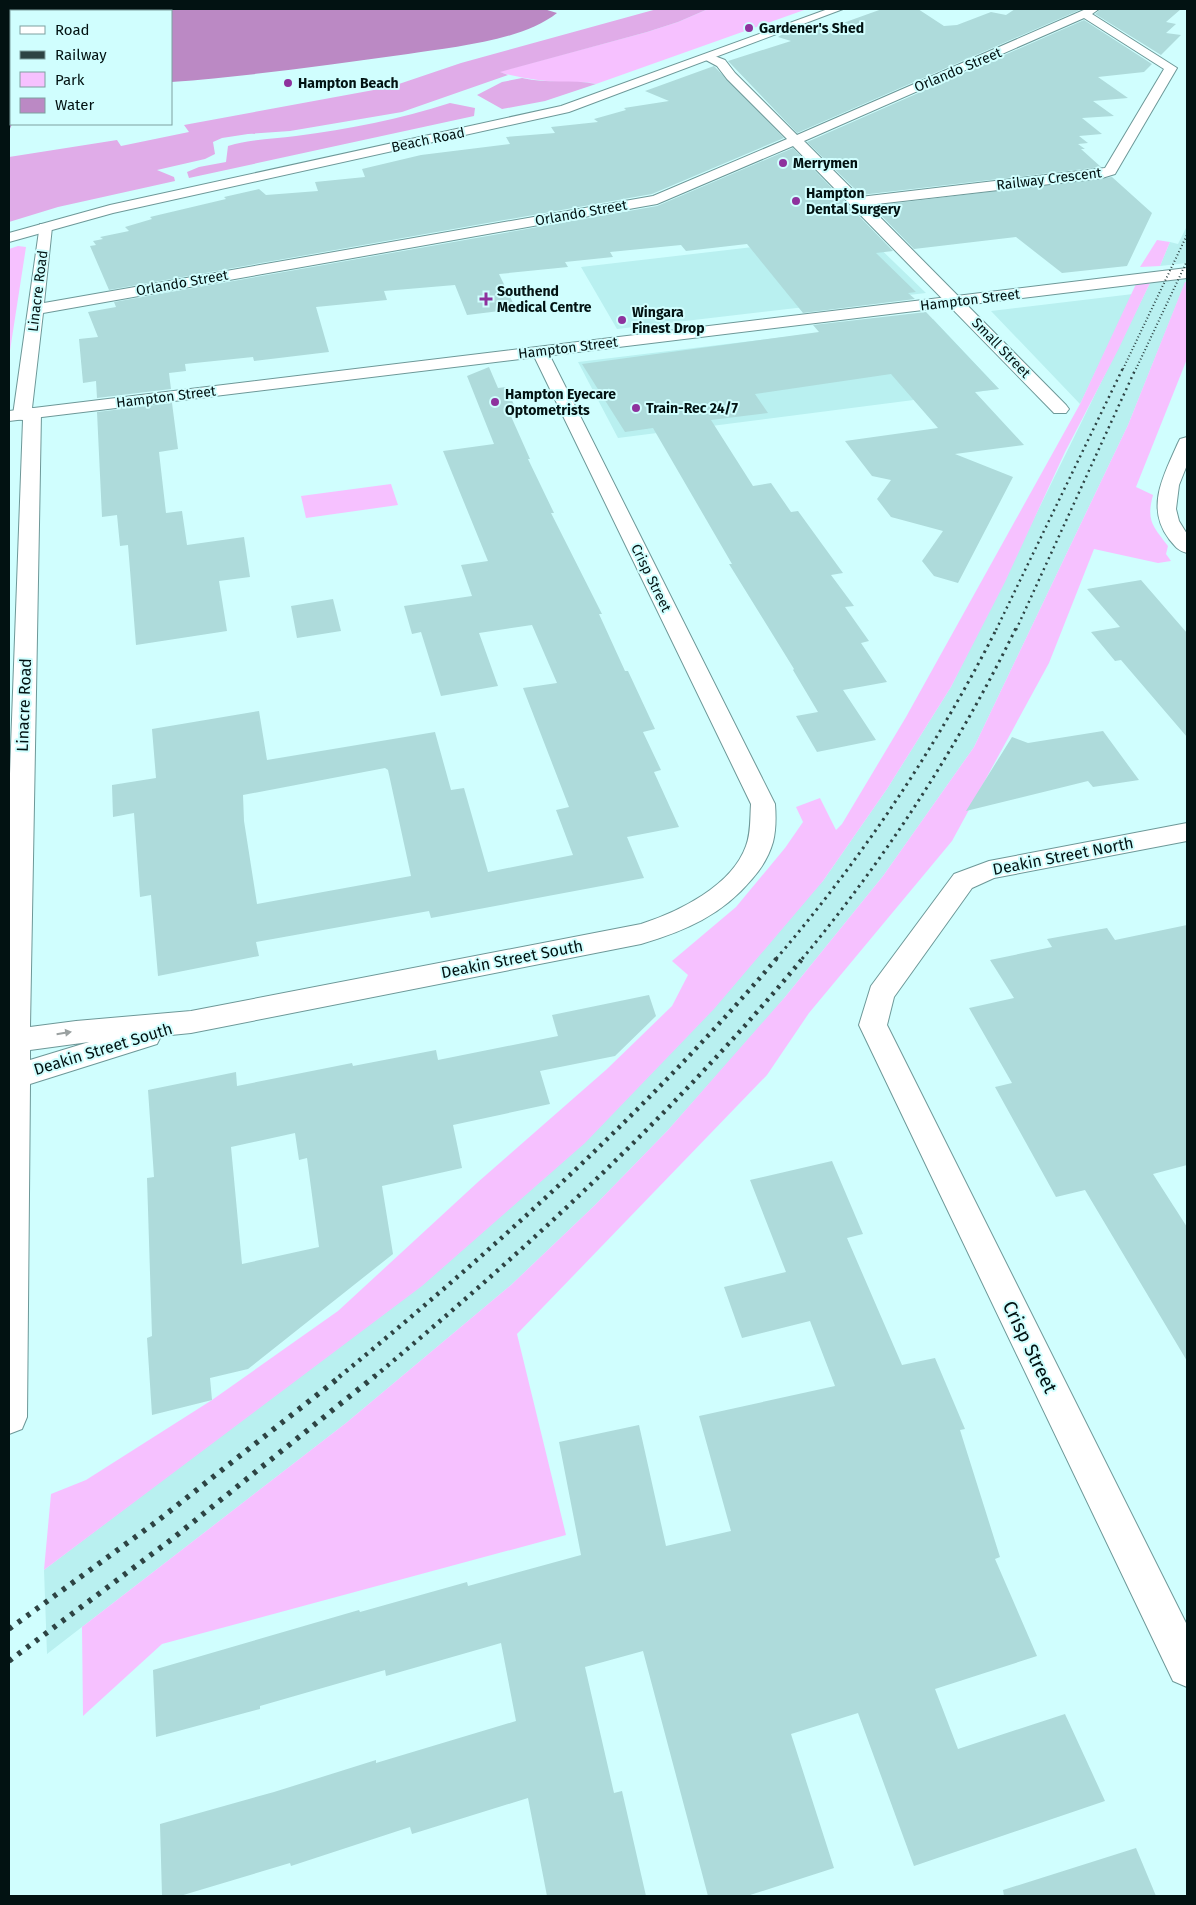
<svg xmlns="http://www.w3.org/2000/svg" width="1196" height="1905" font-family="'Fira Sans',sans-serif">
<style>
.built{fill:#b9f0f0}
.green{fill:#f6c1ff}
.forest{fill:#e0ace8}
.water{fill:#bb89c4}
.building{fill:#aedbdb;fill-rule:evenodd}
.lines{fill:none;stroke-linecap:round;stroke-linejoin:round}
.street-casing{stroke:#6d9898;stroke-width:2}
.secondary-casing{stroke:#6d9898;stroke-width:2}
.primary-casing{stroke:#6d9898;stroke-width:2}
.street{fill:#fff;fill-rule:evenodd}
.secondary{fill:#fff;fill-rule:evenodd}
.primary{fill:#fff;fill-rule:evenodd}
.rail-far4{stroke:#2d4343;stroke-width:2;stroke-dasharray:1 2.5;stroke-linecap:butt}
.rail-far3{stroke:#2d4343;stroke-width:2.5;stroke-dasharray:2 4;stroke-linecap:butt}
.rail-far2{stroke:#2d4343;stroke-width:3;stroke-dasharray:2.5 4.5;stroke-linecap:butt}
.rail-far1{stroke:#2d4343;stroke-width:4.5;stroke-dasharray:3 5.5;stroke-linecap:butt}
.rail{stroke:#2d4343;stroke-width:5.5;stroke-dasharray:4 7;stroke-linecap:butt}
.oneway{fill:#9aa0a0}
.poi-dot{fill:#8e329d;stroke:#d0fefe;stroke-width:2}
.labels{text-anchor:middle;dominant-baseline:central;stroke-width:4;stroke-linejoin:round;paint-order:stroke}
.far-poi-label{font-size:14px;font-weight:bold;fill:#021212;stroke:#d0fefe;text-anchor:start}
.far-street-label{font-size:14px;fill:#021212;stroke:#d0fefe}
.street-label{font-size:16px;fill:#021212;stroke:#d0fefe}
.near-street-label{font-size:19px;fill:#021212;stroke:#d0fefe}
</style>
<rect width="100%" height="100%" fill="#d0fefe"/>
<path class="built" d="M 1187,226 L 1187,263 L 1160,266 L 1170,242 L 1178,244 Z
M 865,234 L 926,293 L 617,329 L 581,267 Z
M 1187,278 L 1128,425 L 974,747 L 883,876 L 772,1013 L 668,1130 L 595,1205 L 511,1285 L 346,1423 L 47,1654 L 44,1570 L 230,1429 L 823,881 L 887,789 L 951,687 L 1150,283 Z
M 1133,294 L 1080,404 L 991,311 Z
M 933,319 L 999,389 L 618,438 L 578,362 Z"/>
<path class="green" d="M 708,9 L 807,9 L 596,84 C 582,81 578,83 565,83 C 542,81 521,78 498,72 L 647,32 L 678,22 Z
M 1157,240 L 1170,242 L 1160,266 L 1140,267 Z
M 18,246 L 26,247 L 9,357 L 9,249 Z
M 1185,282 L 1187,282 L 1187,359 L 1136,487 L 1153,495 C 1146,521 1153,526 1168,546 L 1166,554 L 1171,561 L 1158,563 L 1094,549 L 1049,663 L 952,841 L 809,1013 L 767,1075 L 517,1334 L 566,1535 L 162,1644 L 83,1716 L 82,1627 L 346,1423 L 511,1285 L 595,1205 L 668,1130 L 785,997 L 883,876 L 974,747 L 1128,425 Z
M 1150,283 L 1118,350 L 1065,452 L 1005,582 L 951,687 L 887,789 L 823,881 L 714,1009 L 585,1143 L 422,1286 L 44,1570 L 51,1494 L 86,1480 L 212,1400 L 338,1311 L 478,1182 L 607,1069 L 672,1006 L 688,975 L 672,961 L 736,907 L 785,848 L 803,822 L 796,807 L 820,798 L 836,830 L 842,824 L 906,717 L 1080,404 L 1136,284 Z
M 391,484 L 398,505 L 306,518 L 301,496 Z"/>
<path class="forest" d="M 657,9 L 708,9 L 678,22 L 647,32 L 500,72 L 508,75 L 402,112 L 290,131 L 248,134 L 222,138 L 213,142 L 215,154 L 205,159 L 157,170 L 174,177 L 175,181 L 58,207 L 9,222 L 9,157 L 117,140 L 121,146 L 189,132 L 184,125 L 390,87 L 461,63 Z
M 522,78 C 547,84 572,79 596,84 L 545,101 L 502,109 L 477,95 L 502,82 Z
M 450,103 L 475,108 L 474,116 L 189,178 L 187,172 L 199,167 L 226,162 L 228,146 C 251,139 273,139 296,136 C 349,129 400,119 450,103 Z"/>
<path class="water" d="M 9,9 L 544,9 L 557,13 C 522,41 452,47 408,54 C 329,65 251,76 171,82 L 171,11 L 11,11 L 12,124 L 9,131 Z"/>
<path class="building" d="M 882,9 L 918,9 L 944,26 L 957,25 L 991,12 L 1006,15 L 1015,9 L 1082,9 L 797,133 L 728,61 L 791,41 L 778,37 L 786,32 L 849,27 L 843,23 Z
M 1101,9 L 1181,9 L 1166,22 L 1176,24 L 1166,33 L 1181,35 L 1161,55 L 1095,14 Z
M 1084,20 L 1152,64 L 1144,72 L 1098,77 L 1128,98 L 1093,101 L 1114,116 L 1082,118 L 1102,134 L 1079,136 L 1088,143 L 1078,144 L 1085,149 L 1081,149 L 1101,167 L 861,195 L 807,142 Z
M 714,66 L 784,138 L 652,194 L 109,290 L 90,246 L 96,245 L 93,241 L 103,239 L 100,237 L 129,231 L 125,227 L 152,219 L 150,217 L 226,199 L 224,197 L 259,189 L 266,195 L 318,191 L 315,182 L 365,177 L 362,169 L 421,155 L 510,144 L 506,137 L 555,133 L 551,127 L 598,122 L 594,119 L 626,110 L 624,108 L 669,101 L 645,91 Z
M 793,148 L 893,251 L 876,253 L 916,292 L 908,293 L 915,299 L 803,313 L 747,244 L 686,251 L 681,245 L 610,252 L 613,257 L 565,262 L 568,267 L 499,274 L 516,309 L 467,315 L 455,285 L 384,291 L 387,300 L 316,307 L 329,352 L 254,361 L 253,357 L 185,364 L 186,371 L 169,373 L 171,389 L 97,398 L 96,381 L 83,383 L 79,339 L 98,337 L 88,312 L 116,307 L 114,302 L 657,206 Z
M 1112,177 L 1152,213 L 1127,266 L 1062,273 L 1016,237 L 914,249 L 872,206 Z
M 926,312 L 999,389 L 975,392 L 1024,445 L 955,454 L 1013,477 L 958,583 L 934,576 L 922,561 L 943,531 L 891,517 L 877,499 L 891,480 L 872,476 L 845,441 L 938,428 L 891,374 L 755,394 L 768,413 L 711,420 L 753,486 L 771,483 L 791,512 L 798,511 L 843,573 L 831,575 L 854,606 L 845,607 L 869,641 L 861,643 L 887,682 L 843,690 L 876,740 L 817,752 L 796,716 L 818,712 L 793,670 L 794,669 L 729,564 L 732,564 L 653,428 L 625,432 L 582,364 L 819,332 L 813,325 Z
M 489,367 L 498,388 L 506,387 L 518,414 L 510,414 L 530,459 L 528,459 L 554,513 L 551,513 L 602,614 L 599,614 L 625,671 L 628,671 L 655,729 L 643,732 L 661,770 L 654,772 L 679,827 L 627,837 L 644,878 L 431,918 L 429,911 L 256,942 L 259,956 L 158,976 L 151,895 L 140,897 L 134,813 L 113,817 L 112,785 L 156,778 L 152,729 L 259,711 L 267,760 L 435,732 L 451,790 L 464,788 L 488,872 L 573,855 L 556,810 L 569,807 L 523,688 L 557,683 L 532,625 L 479,633 L 498,686 L 441,696 L 421,632 L 412,634 L 404,606 L 472,596 L 461,565 L 488,561 L 443,451 L 494,444 L 467,376 ZM 385,768 L 388,770 L 411,876 L 257,904 L 244,821 L 243,795 Z
M 172,403 L 178,449 L 159,452 L 166,513 L 182,511 L 187,545 L 244,537 L 250,577 L 219,581 L 227,631 L 136,645 L 128,545 L 120,546 L 117,515 L 102,517 L 97,412 Z
M 1141,580 L 1187,633 L 1187,737 L 1121,660 L 1115,661 L 1091,632 L 1120,627 L 1087,589 Z
M 333,599 L 341,631 L 297,638 L 291,606 Z
M 1103,731 L 1139,780 L 1093,787 L 1088,781 L 966,811 L 1012,737 L 1028,743 Z
M 1187,925 L 1187,1165 L 1153,1174 L 1187,1227 L 1187,1361 L 1085,1190 L 1056,1197 L 995,1087 L 1012,1083 L 969,1008 L 1014,998 L 990,960 L 1052,947 L 1047,939 L 1107,928 L 1115,940 Z
M 649,995 L 656,1016 L 615,1056 L 540,1071 L 550,1104 L 453,1125 L 462,1168 L 382,1186 L 393,1254 L 248,1369 L 210,1378 L 212,1400 L 152,1415 L 147,1338 L 152,1336 L 147,1178 L 154,1177 L 148,1090 L 236,1072 L 237,1086 L 352,1063 L 353,1066 L 436,1050 L 438,1060 L 558,1036 L 552,1015 ZM 295,1133 L 299,1160 L 307,1158 L 319,1247 L 242,1264 L 231,1147 Z
M 832,1161 L 863,1234 L 847,1238 L 902,1365 L 935,1358 L 965,1429 L 960,1430 L 1000,1557 L 995,1559 L 1037,1656 L 935,1689 L 958,1749 L 1065,1714 L 1105,1801 L 914,1866 L 858,1713 L 791,1734 L 834,1868 L 747,1896 L 708,1896 L 643,1651 L 585,1667 L 614,1793 L 622,1791 L 646,1896 L 547,1896 L 528,1798 L 412,1834 L 410,1827 L 291,1866 L 290,1863 L 180,1896 L 162,1896 L 160,1824 L 274,1792 L 376,1760 L 376,1763 L 516,1721 L 501,1643 L 386,1676 L 385,1670 L 260,1706 L 260,1709 L 156,1737 L 153,1670 L 359,1610 L 360,1612 L 467,1582 L 468,1586 L 581,1555 L 559,1442 L 639,1425 L 666,1546 L 731,1531 L 699,1416 L 835,1386 L 810,1321 L 742,1338 L 724,1287 L 786,1272 L 750,1180 Z
M 1136,1848 L 1156,1896 L 1004,1896 L 1003,1890 Z"/>
<g class="lines">
<g class="street-casing">
<path id="street" d="M 1086,9 L 1099,9 L 1092,14 L 1177,68 L 1115,174 L 1102,178 L 868,205 L 1066,405 L 1069,409 L 1066,413 L 1054,413 L 793,146 L 657,204 L 43,313 L 32,408 L 38,409 L 41,413 L 30,1027 L 76,1021 L 191,1011 L 641,924 C 678,912 732,886 746,846 C 751,833 750,818 751,804 L 532,352 L 534,348 L 546,348 L 548,352 L 775,804 C 776,817 776,830 773,842 C 769,856 761,869 752,879 C 722,915 685,931 641,944 L 191,1033 L 161,1036 L 157,1044 L 30,1084 L 27,1417 L 22,1429 L 9,1434 L 9,801 L 23,420 L 16,419 L 13,415 L 40,224 L 50,224 L 52,227 L 44,303 L 653,196 L 787,139 L 727,79 L 717,66 L 704,59 L 704,55 L 712,55 L 725,60 L 735,73 L 797,135 ZM 1084,18 L 1164,69 L 1105,168 L 860,197 L 804,141 ZM 89,1042 L 30,1060 L 30,1050 Z
M 1187,437 L 1187,465 L 1179,485 L 1176,509 L 1179,521 L 1187,534 L 1187,553 C 1178,551 1175,546 1169,539 C 1145,507 1164,475 1178,443 L 1180,439 Z
M 1187,823 L 1187,841 L 994,878 L 972,888 L 894,997 L 887,1025 L 1187,1625 L 1187,1687 L 1173,1681 L 859,1025 L 871,986 L 954,874 L 989,861 Z"/>
</g>
<g class="secondary-casing">
<path id="secondary" d="M 1187,268 L 1187,278 L 9,421 L 9,411 Z"/>
</g>
<g class="primary-casing">
<path id="primary" d="M 828,9 L 843,9 L 569,112 L 113,213 L 9,242 L 9,233 L 110,205 L 561,106 Z"/>
</g>
<use href="#street" class="street"/>
<use href="#secondary" class="secondary"/>
<use href="#primary" class="primary"/>
<path class="rail-far4" d="M 1123,369 L 1187,235
M 1136,369 L 1187,261"/>
<path class="rail-far3" d="M 996,630 L 1123,368
M 1016,630 L 1136,368"/>
<path class="rail-far2" d="M 776,959 C 863,857 936,748 997,628
M 802,959 C 886,858 958,747 1016,628"/>
<path class="rail-far1" d="M 339,1377 C 495,1249 646,1112 777,958
M 374,1377 C 527,1249 675,1113 803,958"/>
<path class="rail" d="M 9,1629 L 156,1522 L 341,1376
M 9,1661 L 172,1539 L 375,1376"/>
</g>
<defs><path id="oneway-solid" d="M-6-.8H1V-3.2L6.5 0L1 3.2V.8H-6Z" transform="scale(1.25)"/></defs>
<use class="oneway" href="#oneway-solid" transform="translate(64 1033) rotate(-9)"/>
<g class="poi-dot">
<circle cx="749" cy="28" r="5"/>
<circle cx="288" cy="83" r="5"/>
<circle cx="783" cy="163" r="5"/>
<circle cx="796" cy="201" r="5"/>
<path d="M483.5 291.5h5v5h5v5h-5v5h-5v-5h-5v-5h5z"/>
<circle cx="622" cy="320" r="5"/>
<circle cx="495" cy="402" r="5"/>
<circle cx="636" cy="408" r="5"/>
</g>
<g class="labels">
<g class="far-poi-label">
<text x="759" y="28">Gardener's Shed</text>
<text x="298" y="83">Hampton Beach</text>
<text x="793" y="163">Merrymen</text>
<text x="806" y="193">Hampton<tspan x="806" dy="16">Dental Surgery</tspan></text>
<text x="497" y="291">Southend<tspan x="497" dy="16">Medical Centre</tspan></text>
<text x="632" y="312">Wingara<tspan x="632" dy="16">Finest Drop</tspan></text>
<text x="505" y="394">Hampton Eyecare<tspan x="505" dy="16">Optometrists</tspan></text>
<text x="646" y="408">Train-Rec 24/7</text>
</g>
<g class="far-street-label">
<text transform="translate(958 70) rotate(-23)">Orlando Street</text>
<text transform="translate(428 140) rotate(-12)">Beach Road</text>
<text transform="translate(1049 179) rotate(-7)">Railway Crescent</text>
<text transform="translate(581 213) rotate(-10)">Orlando Street</text>
<text transform="translate(182 283) rotate(-10)">Orlando Street</text>
<text transform="translate(38 291) rotate(-83)">Linacre Road</text>
<text transform="translate(970 300) rotate(-7)">Hampton Street</text>
<text transform="translate(568 348) rotate(-7)">Hampton Street</text>
<text transform="translate(1001 348) rotate(46)">Small Street</text>
<text transform="translate(166 397) rotate(-7)">Hampton Street</text>
<text transform="translate(651 578) rotate(64)">Crisp Street</text>
</g>
<g class="street-label">
<text transform="translate(24 705) rotate(-88)">Linacre Road</text>
<text transform="translate(1063 856) rotate(-11)">Deakin Street North</text>
<text transform="translate(512 959) rotate(-11)">Deakin Street South</text>
<text transform="translate(103 1049) rotate(-17)">Deakin Street South</text>
</g>
<g class="near-street-label">
<text transform="translate(1030 1347) rotate(64)">Crisp Street</text>
</g>
</g>
<rect width="1196" height="1905" fill="none" stroke="#021212" stroke-width="20"/>
<rect x="10" y="10" width="162" height="115" fill="#d0fefe" stroke="#7ea0a0"/>
<rect x="20" y="26" width="25" height="8" fill="#ffffff" stroke="#7ea0a0"/>
<text x="55" y="35" font-size="15" fill="#021212">Road</text>
<rect x="20" y="51" width="25" height="8" fill="#2d4343" stroke="#7ea0a0"/>
<text x="55" y="60" font-size="15" fill="#021212">Railway</text>
<rect x="20" y="72" width="25" height="15" fill="#f6c1ff" stroke="#7ea0a0"/>
<text x="55" y="85" font-size="15" fill="#021212">Park</text>
<rect x="20" y="98" width="25" height="15" fill="#bb89c4" stroke="#7ea0a0"/>
<text x="55" y="110" font-size="15" fill="#021212">Water</text>
</svg>
